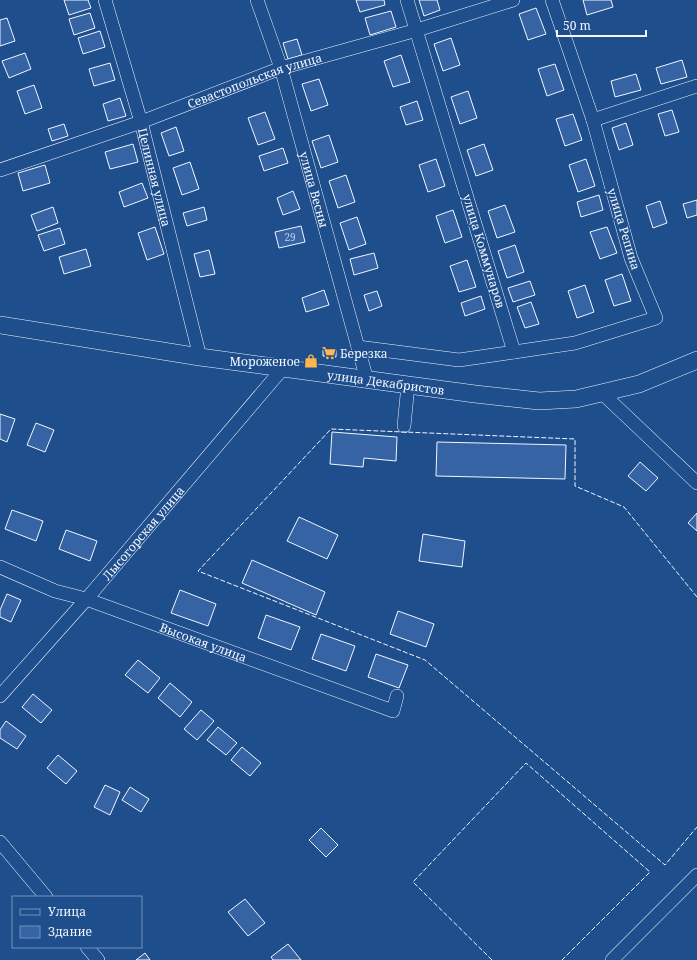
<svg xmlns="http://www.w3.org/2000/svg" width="697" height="960" font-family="'Noto Serif',serif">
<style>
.building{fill:#3563a3;stroke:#f2f6ff}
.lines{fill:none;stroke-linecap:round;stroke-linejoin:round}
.minor-casing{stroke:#f2f6ff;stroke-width:14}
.major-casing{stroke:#f2f6ff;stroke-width:18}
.minor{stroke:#1f4e8c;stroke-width:13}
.major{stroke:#1f4e8c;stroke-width:17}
.fence{stroke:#f2f6ff;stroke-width:1;stroke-dasharray:5 2;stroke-linecap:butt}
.labels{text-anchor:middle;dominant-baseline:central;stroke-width:3;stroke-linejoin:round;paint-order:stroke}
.number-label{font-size:10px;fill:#c3d1e8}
.street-label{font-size:12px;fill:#f2f6ff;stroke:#1f4e8c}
.poi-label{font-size:12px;fill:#f2f6ff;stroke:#1f4e8c;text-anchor:start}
</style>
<rect width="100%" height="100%" fill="#1f4e8c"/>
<path class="building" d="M 64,0 L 88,0 L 91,8 L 69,15 Z
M 356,0 L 384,0 L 385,5 L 360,12 Z
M 419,0 L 437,0 L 440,10 L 424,16 Z
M 583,0 L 611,0 L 613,7 L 587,15 Z
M 536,8 L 546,34 L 528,40 L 519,14 Z
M 391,11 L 396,27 L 370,35 L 365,18 Z
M 90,13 L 95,28 L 74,35 L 69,19 Z
M 7,18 L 15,41 L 0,46 L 0,20 Z
M 100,31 L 105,47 L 83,54 L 78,38 Z
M 451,38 L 460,65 L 443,71 L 434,44 Z
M 297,39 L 302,55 L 288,59 L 283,43 Z
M 25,53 L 31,69 L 9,78 L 2,61 Z
M 401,55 L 410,82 L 393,87 L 384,61 Z
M 682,60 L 687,77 L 661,84 L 656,68 Z
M 110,63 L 115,80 L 94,86 L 89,69 Z
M 555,64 L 564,90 L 547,96 L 538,69 Z
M 636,74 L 641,90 L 615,97 L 611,81 Z
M 319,79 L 328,105 L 311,111 L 302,84 Z
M 34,85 L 42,108 L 25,114 L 17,91 Z
M 468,91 L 477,118 L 460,124 L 451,97 Z
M 120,98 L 126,116 L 108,121 L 103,104 Z
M 417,101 L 423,120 L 406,125 L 400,107 Z
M 672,110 L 679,132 L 665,136 L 658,114 Z
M 265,112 L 275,139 L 258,145 L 248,118 Z
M 573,114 L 582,140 L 565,146 L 556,119 Z
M 626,123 L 633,145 L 619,150 L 612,128 Z
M 64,124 L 68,136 L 52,141 L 48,129 Z
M 176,127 L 184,151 L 169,156 L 161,133 Z
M 329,135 L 338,162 L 321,168 L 312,141 Z
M 133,144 L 138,162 L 110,169 L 105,152 Z
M 484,144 L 493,170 L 476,176 L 467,150 Z
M 283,148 L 288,163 L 264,171 L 259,156 Z
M 436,159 L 445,186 L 428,192 L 419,165 Z
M 586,159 L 595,186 L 578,192 L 569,165 Z
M 190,162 L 199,189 L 182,195 L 173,168 Z
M 45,165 L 50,183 L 23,191 L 18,173 Z
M 346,175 L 355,202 L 338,208 L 329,181 Z
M 142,183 L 148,198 L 124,207 L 119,192 Z
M 293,191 L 300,209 L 283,215 L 277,198 Z
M 599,195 L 603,210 L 581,217 L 577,202 Z
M 697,200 L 697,215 L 687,218 L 683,204 Z
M 660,201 L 667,223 L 653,228 L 646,206 Z
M 505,205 L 515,232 L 497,238 L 488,211 Z
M 53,207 L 58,223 L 37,231 L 31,215 Z
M 204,207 L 207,220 L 187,226 L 183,213 Z
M 453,210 L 462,237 L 445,243 L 436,216 Z
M 357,217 L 366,244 L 349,250 L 340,223 Z
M 301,226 L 305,242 L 279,248 L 275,232 Z
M 155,227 L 164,254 L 147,260 L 138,233 Z
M 607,227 L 617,253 L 600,259 L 590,232 Z
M 60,228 L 65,244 L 44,251 L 38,235 Z
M 515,245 L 524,272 L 507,278 L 498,251 Z
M 86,249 L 91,266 L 64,274 L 59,257 Z
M 209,250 L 215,274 L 200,277 L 194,254 Z
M 374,253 L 378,268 L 354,275 L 350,259 Z
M 467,260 L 476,287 L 459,292 L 450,266 Z
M 622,274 L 631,301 L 614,306 L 605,280 Z
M 530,281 L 535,295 L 513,302 L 508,288 Z
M 585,285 L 594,312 L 577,318 L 568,291 Z
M 324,290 L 329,305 L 306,312 L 302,298 Z
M 377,291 L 382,306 L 369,311 L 364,295 Z
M 481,296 L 485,309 L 465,316 L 461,303 Z
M 531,302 L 539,324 L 525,328 L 517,307 Z
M 323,349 L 336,350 L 336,357 L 323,356 Z
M 0,414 L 15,419 L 7,442 L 0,439 Z
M 36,423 L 54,430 L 45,452 L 27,445 Z
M 332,432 L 397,437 L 396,461 L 364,458 L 363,467 L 330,464 Z
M 437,442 L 566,445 L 565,479 L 436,476 Z
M 640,462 L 658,478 L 646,491 L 628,476 Z
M 12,510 L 43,521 L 36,541 L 5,529 Z
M 697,513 L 697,531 L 688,523 Z
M 299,517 L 338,535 L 327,559 L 287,541 Z
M 66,530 L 97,541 L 90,561 L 59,549 Z
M 423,534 L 465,541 L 462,567 L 419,561 Z
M 252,560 L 325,592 L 316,615 L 242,583 Z
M 180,590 L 216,604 L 208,626 L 171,613 Z
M 7,594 L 21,600 L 11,622 L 0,617 L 0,610 Z
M 398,611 L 434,624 L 426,647 L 390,634 Z
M 266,615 L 300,627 L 291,650 L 258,638 Z
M 321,634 L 355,646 L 346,671 L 312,659 Z
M 376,654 L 408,665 L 399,688 L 368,677 Z
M 138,660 L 160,678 L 148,693 L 125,675 Z
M 170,683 L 192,702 L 180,717 L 158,698 Z
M 33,694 L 52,710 L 41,723 L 22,707 Z
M 201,710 L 214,721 L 197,740 L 184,729 Z
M 6,721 L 26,736 L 17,749 L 0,738 L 0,730 Z
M 218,727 L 237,743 L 226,755 L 207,740 Z
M 242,747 L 261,763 L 250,776 L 231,760 Z
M 58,755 L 77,771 L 66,784 L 47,768 Z
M 105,785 L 120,792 L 110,815 L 94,807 Z
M 130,787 L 149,799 L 141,812 L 122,800 Z
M 321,828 L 338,845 L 326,857 L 309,840 Z
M 245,899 L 265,923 L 248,936 L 228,912 Z
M 288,944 L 301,960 L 273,960 L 271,957 Z
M 145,953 L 150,960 L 136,960 Z"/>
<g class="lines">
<g class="minor-casing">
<g id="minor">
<path id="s1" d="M 105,0 L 141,122 L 200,357"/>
<path id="s2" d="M 257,0 L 281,68 L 367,380"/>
<path d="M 593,120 L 697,86"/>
<path id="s3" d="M 0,170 L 141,122 L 281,68 L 417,30 L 513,0"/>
<path d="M 358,347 L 459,360 L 514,352 L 407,0"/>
<path d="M 514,352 L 575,343 L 656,318 L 631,258 L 593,120 L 552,0"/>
<path d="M 602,393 L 697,483"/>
<path d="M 404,426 L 408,385"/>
<path id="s4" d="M 0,567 L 55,591 L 86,599 L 393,711 L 397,696"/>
<path id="s5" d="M 0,696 L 90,595 L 284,367"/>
<path d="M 0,842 L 46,897"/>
<path d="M 87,947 L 98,960"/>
<path d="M 612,960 L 697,875"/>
</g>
</g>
<g class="major-casing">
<g id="major">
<path id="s6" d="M 0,325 L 200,357 L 475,394 L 539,401 L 576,399 L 639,384 L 697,360"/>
</g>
</g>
<use href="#minor" class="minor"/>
<use href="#major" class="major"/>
<path class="fence" d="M 697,597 L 624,507 L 575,486 L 575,439 L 331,429 L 198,571 L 425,660 L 665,865 L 697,827
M 492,960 L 413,882 L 526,763 L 650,872 L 562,960"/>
</g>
<defs>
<g id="supermarket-bare" transform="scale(1.08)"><path d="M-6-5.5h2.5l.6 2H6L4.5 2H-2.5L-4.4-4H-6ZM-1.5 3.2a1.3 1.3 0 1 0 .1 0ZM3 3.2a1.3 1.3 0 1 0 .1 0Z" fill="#ffb74d" stroke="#1f4e8c" stroke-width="2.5" paint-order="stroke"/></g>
<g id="shop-bare" transform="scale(1.08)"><path d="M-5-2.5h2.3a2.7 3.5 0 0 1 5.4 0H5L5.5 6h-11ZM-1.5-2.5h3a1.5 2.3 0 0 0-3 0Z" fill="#ffb74d" stroke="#1f4e8c" stroke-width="2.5" paint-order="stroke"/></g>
</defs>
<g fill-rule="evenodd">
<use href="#supermarket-bare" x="329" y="353"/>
<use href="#shop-bare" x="311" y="361"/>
</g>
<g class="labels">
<g class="number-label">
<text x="290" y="237">29</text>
</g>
<g class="street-label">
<text stroke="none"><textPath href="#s3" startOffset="270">Севастопольская улица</textPath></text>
<text stroke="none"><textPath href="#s1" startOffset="184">Целинная улица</textPath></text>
<text stroke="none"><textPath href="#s2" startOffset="198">улица Весны</textPath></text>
<text transform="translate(624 229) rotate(73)">улица Репина</text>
<text transform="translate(484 251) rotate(73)">улица Коммунаров</text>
<text stroke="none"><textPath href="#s6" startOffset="390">улица Декабристов</textPath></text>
<text stroke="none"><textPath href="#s5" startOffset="217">Лысогорская улица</textPath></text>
<text stroke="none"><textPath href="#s4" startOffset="217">Высокая улица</textPath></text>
</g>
<g class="poi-label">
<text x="340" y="353">Березка</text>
<text x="300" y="361" text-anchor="end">Мороженое</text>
</g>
</g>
<rect x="12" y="896" width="130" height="52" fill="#1f4e8c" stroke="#7391ba"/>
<rect x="20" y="909" width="20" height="6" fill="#1f4e8c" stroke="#7391ba"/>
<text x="48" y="916" font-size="12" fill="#f2f6ff">Улица</text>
<rect x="20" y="926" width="20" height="12" fill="#3563a3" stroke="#7391ba"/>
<text x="48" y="936" font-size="12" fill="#f2f6ff">Здание</text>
<path d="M557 30v6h89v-6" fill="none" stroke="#f2f6ff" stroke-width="2"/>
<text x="563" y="30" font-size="12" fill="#f2f6ff" stroke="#1f4e8c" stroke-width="3" paint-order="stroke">50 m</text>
</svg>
